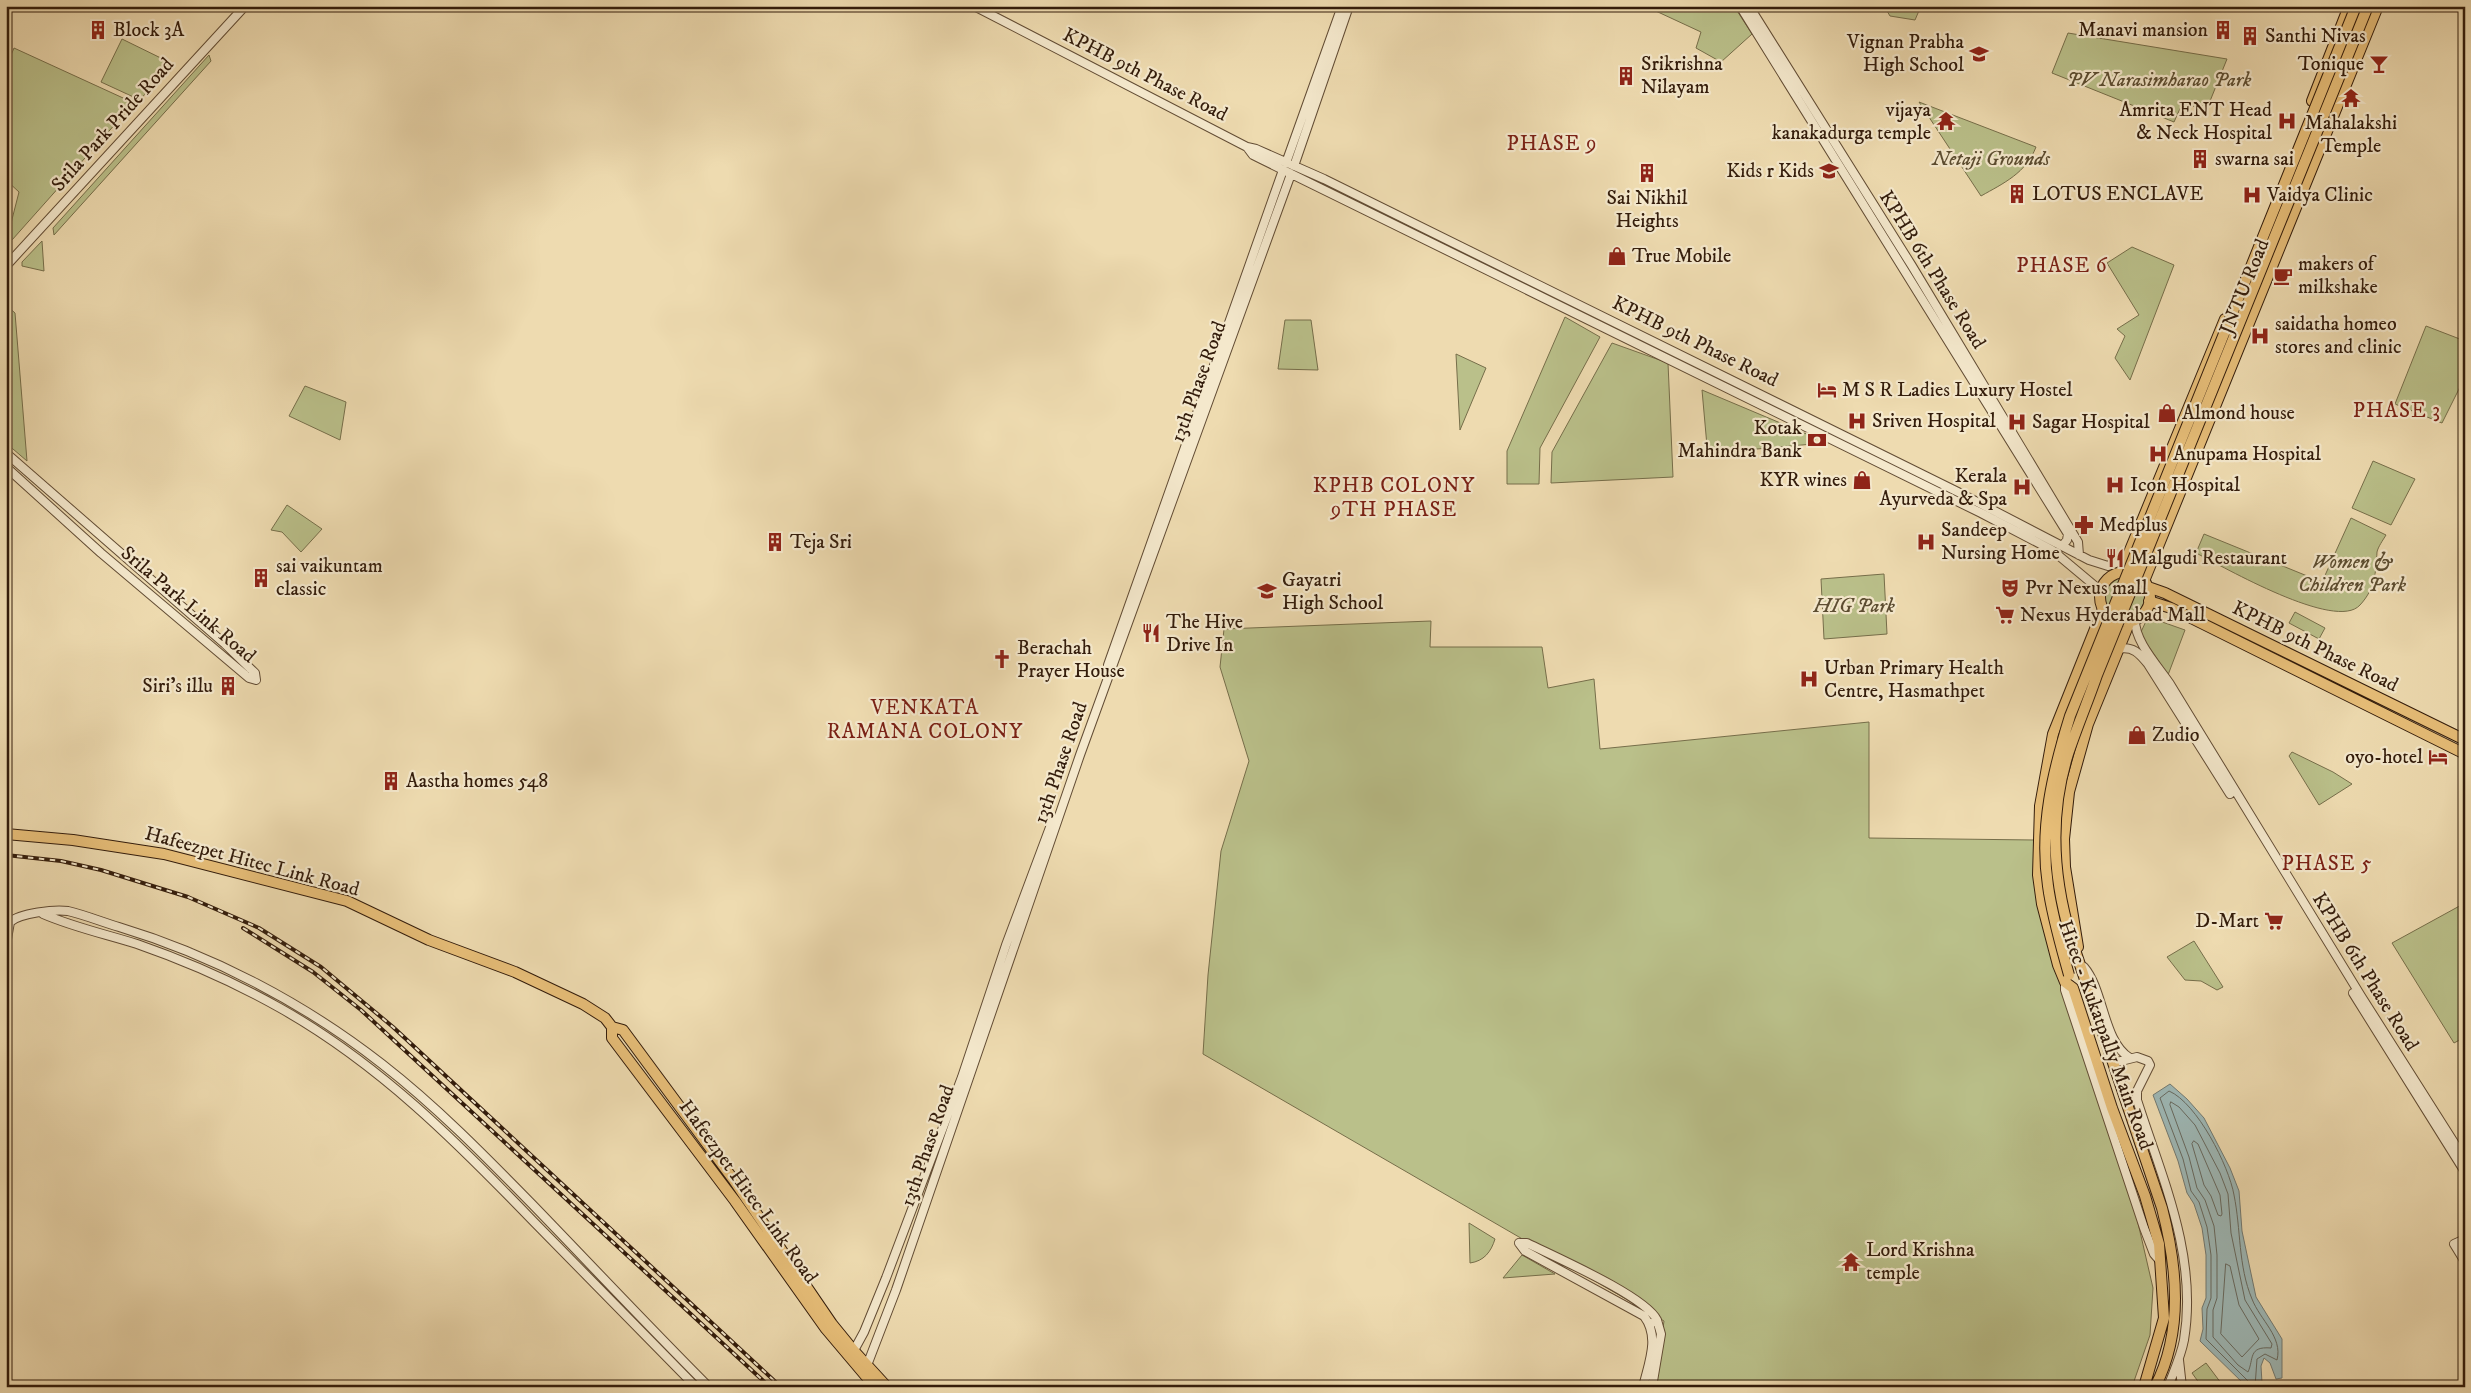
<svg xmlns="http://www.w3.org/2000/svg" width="2471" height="1393" font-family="'IM FELL DW Pica',serif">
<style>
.green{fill:#bac08a;stroke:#766e4a}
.water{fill:#9eb8b6;stroke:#737a72}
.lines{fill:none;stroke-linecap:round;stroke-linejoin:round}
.shore{stroke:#686a60;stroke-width:1}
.minor-casing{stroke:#624c34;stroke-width:10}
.major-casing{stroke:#331c0b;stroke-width:12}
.minor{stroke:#f4e8cc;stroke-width:8}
.major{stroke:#e7be78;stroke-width:10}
.rail-casing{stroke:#331c0b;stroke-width:4}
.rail{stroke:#f4e8cc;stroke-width:2;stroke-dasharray:5.5;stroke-linecap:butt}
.major-bridge-casing{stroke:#331c0b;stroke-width:12;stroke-linecap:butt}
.major-bridge{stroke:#e7be78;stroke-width:10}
.labels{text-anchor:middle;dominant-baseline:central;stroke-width:4.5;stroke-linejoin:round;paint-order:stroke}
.poi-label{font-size:20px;fill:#331c0b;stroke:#f4e8cc;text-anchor:start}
.street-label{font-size:20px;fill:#331c0b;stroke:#f4e8cc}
.park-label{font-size:20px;font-style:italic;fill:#5c4d31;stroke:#f4e8cc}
.neighbourhood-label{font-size:21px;letter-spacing:1px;fill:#7a1f14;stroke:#f4e8cc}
</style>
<rect width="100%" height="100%" fill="#eedbb0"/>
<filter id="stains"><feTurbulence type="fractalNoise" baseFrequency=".004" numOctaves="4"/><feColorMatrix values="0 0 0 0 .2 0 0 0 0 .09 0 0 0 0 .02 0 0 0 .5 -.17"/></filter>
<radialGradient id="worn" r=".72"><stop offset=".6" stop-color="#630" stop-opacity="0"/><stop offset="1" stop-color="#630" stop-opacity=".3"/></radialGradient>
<path class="green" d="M 1645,6 L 1734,6 L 1752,34 L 1721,62 L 1696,48 L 1701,32 Z
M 1884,6 L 1921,6 L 1915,20 L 1890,16 Z
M 2068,33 L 2227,59 L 2206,111 L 2183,102 L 2174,122 L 2052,73 Z
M 122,39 L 171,63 L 140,100 L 101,82 Z
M 14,48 L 134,103 L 12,240 L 8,235 L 19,192 L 6,180 L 6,67 Z
M 209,55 L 211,61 L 54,235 L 53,228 Z
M 1919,102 L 2036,147 C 2026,173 2004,183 1981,196 Z
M 42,241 L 44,271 L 22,266 L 22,262 Z
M 2132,247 L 2174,265 L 2130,380 L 2115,358 L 2125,336 L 2117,329 L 2139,315 L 2107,263 Z
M 6,305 L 15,313 L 27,461 L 6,443 Z
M 1565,317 L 1600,337 L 1540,448 L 1539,484 L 1507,484 L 1507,451 Z
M 1285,320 L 1311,320 L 1318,370 L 1278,369 Z
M 2426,326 L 2465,341 L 2465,377 L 2442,423 L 2395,404 Z
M 1612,343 L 1668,363 L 1673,477 L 1551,483 L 1552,452 Z
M 1456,354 L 1486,368 L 1460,430 Z
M 305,386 L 346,402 L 340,440 L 289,416 Z
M 1702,390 L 1816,438 L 1813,444 L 1723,452 L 1711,451 L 1707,446 Z
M 2373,461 L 2415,479 L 2391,525 L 2352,508 Z
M 287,505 L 322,529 L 301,552 L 282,532 L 271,530 Z
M 2351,518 L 2386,535 C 2383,540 2378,547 2377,552 C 2376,572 2375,589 2360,605 C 2336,632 2224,567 2196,553 L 2204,534 L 2322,582 Z
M 1884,574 L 1887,634 L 1824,639 L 1821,579 Z
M2103 596a21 21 0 1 1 42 0a21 21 0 1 1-42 0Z
M 2295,612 L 2325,628 L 2319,639 L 2289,623 Z
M 2148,617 L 2185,630 L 2168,675 L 2140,634 Z
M 1431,621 L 1430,647 L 1542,647 L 1548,688 L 1594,679 L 1600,749 L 1869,722 L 1869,838 L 2035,840 L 2036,861 L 2132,1197 L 2153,1288 L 2150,1335 L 2132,1387 L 1654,1387 L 1664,1321 L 1203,1054 L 1208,975 L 1221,851 L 1249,761 L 1220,667 L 1224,629 Z
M 2292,752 L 2333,772 L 2352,784 L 2319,805 L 2289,756 Z
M 2465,903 L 2465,1037 L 2454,1043 L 2392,943 Z
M 2194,941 L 2223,987 L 2217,990 L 2201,981 L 2185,980 L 2167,957 Z
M 1469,1223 L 1495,1239 C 1491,1252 1484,1261 1470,1263 Z
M 1522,1255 L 1555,1274 L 1503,1278 Z
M 2206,1363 L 2224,1387 L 2202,1387 L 2192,1373 Z"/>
<path class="water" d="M 2170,1084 L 2187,1099 L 2204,1118 L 2230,1168 L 2239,1191 L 2242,1231 L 2256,1297 L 2282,1339 L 2282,1378 L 2276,1379 L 2270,1363 L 2264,1358 L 2261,1366 L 2262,1383 L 2259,1386 L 2245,1385 L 2200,1341 L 2203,1329 L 2202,1308 L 2206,1298 L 2206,1255 L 2202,1228 L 2194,1204 L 2187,1193 L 2178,1161 L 2153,1095 Z"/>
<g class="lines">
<path class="shore" d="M 2171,1102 L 2179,1107 L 2195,1125 L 2220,1173 L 2228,1194 L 2231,1233 L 2245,1300 L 2272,1344 L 2271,1348 C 2248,1346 2254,1359 2248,1372 L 2238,1365 L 2213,1337 L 2213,1310 L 2217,1298 L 2217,1255 L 2214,1226 L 2205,1200 L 2197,1188 L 2189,1157 L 2170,1105 Z
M 2194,1141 L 2198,1144 L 2220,1195 L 2222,1214 L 2221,1216 L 2218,1215 L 2211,1196 L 2204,1185 L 2192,1144 Z
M 2226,1264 L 2230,1266 L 2239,1305 L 2259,1339 L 2242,1357 L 2221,1334 Z
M 2249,1387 L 2248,1381 L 2206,1339 L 2207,1309 L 2211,1298 L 2211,1255 L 2207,1227 L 2199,1202 L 2191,1191 L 2183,1159 L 2160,1098 L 2169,1091 C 2197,1103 2229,1166 2234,1195 C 2241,1229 2238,1266 2252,1299 C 2260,1320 2283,1337 2277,1360 L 2265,1354 L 2257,1359 L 2255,1387"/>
<g class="minor-casing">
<path id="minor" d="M 974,6 L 1247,147 L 1256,149 L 1324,179 L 1958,492 L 2089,560 L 2108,566 L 2126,559
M 1740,6 L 2068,534 L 2067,540 L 2063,545
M 1749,6 L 1912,266 L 2078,542 L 2079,555
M 1247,147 L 1253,155 L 1261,159 L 1981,513 L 2052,550 L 2101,591
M 1286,163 L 1342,6
M 1294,166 L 1349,6
M 6,266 L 245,6
M 6,453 L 225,644 L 255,673 L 256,680 L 249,678 L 101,553 L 6,467
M 2135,619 C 2134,641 2158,666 2170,684 L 2361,996 L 2465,1160
M 2118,649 C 2133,646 2139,653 2148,664 L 2230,794
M 1108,665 L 1283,170
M 43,914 C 73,927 105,934 137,944 C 186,961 234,982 280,1008 C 378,1063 457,1142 534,1222 C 588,1277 642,1332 696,1387
M 6,945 L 10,922 C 20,913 55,909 68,911 C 85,915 102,922 119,927 C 212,955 304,1003 382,1064 C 436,1106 484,1155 532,1204 C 591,1265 649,1327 709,1387
M 2084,967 C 2104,990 2103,1042 2130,1058
M 2065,982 L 2065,990 L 2144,1228 L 2154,1254 L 2160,1261
M 2353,993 L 2465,1172
M 2113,1063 L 2137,1057 L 2148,1061 L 2150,1065 L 2137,1091 L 2137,1100 C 2162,1178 2198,1256 2184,1340 C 2181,1356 2174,1371 2168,1387
M 2465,1239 L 2454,1244 L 2465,1262
M 1519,1243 L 1525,1251 L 1644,1316 C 1660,1337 1649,1362 1643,1387
M 1519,1243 L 1527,1243 C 1555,1257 1645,1296 1657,1320
M 852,1354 L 864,1332 L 886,1278 L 962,1077 L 1006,945 L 1052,822
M 2179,1360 L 2182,1387
M 866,1368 L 896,1290 L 1080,755 L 1291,174
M 1652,1387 L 1661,1334 L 1657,1320 L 1654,1322"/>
</g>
<g class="major-casing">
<path id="major" d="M 2312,101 L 2349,6
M 2121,572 L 2225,319
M2100 597a25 25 0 1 1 50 0a25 25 0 1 1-50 0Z
M 2144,581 L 2378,6
M 2148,587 L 2165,593 L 2465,740
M 2149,601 L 2171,608 L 2465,754
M 2103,609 L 2053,734 L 2040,806 L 2038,875 L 2042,904 L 2058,965 L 2065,982 L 2073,988 L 2112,1108 L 2145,1196 L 2159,1244 L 2164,1318 L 2144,1387
M 6,834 L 73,840 L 164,854 L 347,901 L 429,940 L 515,972 L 583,1004 L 605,1018 L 612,1027 L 612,1038 L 735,1201 L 826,1329 L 875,1387
M 2071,938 L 2162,1208 C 2177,1266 2184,1331 2155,1387
M 2078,947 L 2065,867 L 2064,839 L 2069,792 L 2088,724 L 2130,621
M 612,1027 L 623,1030 L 733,1179 L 832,1324 L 854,1351 L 887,1387"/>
</g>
<use href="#minor" class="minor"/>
<use href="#major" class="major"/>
<g class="rail-casing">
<path id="rail" d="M 6,855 L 61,861 L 101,870 L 188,897 L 259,928 L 321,967 L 393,1027 L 781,1387
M 243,928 L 313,972 L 361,1010 L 770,1387"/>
</g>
<use href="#rail" class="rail"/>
<g class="major-bridge-casing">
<path id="major-bridge" d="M 2071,938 C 2053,878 2049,815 2068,754 C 2077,727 2088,701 2097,675 L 2368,6
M 2069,975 C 2061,946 2052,916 2048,886 C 2039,827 2053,771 2070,716 L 2356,6"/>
</g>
<use href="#major-bridge" class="major-bridge"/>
</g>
<defs>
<g id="building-bare" transform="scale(1.5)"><path d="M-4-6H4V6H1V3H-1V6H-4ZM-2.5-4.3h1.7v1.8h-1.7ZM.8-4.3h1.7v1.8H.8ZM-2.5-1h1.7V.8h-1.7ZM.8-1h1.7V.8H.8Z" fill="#8f2418" stroke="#f4e8cc" stroke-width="2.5" paint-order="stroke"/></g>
<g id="school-bare" transform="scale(1.5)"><path d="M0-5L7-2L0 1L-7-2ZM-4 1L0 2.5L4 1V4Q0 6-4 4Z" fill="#8f2418" stroke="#f4e8cc" stroke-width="2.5" paint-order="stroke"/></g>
<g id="bar-bare" transform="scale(1.5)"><path d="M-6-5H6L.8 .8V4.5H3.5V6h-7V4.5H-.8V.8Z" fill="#8f2418" stroke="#f4e8cc" stroke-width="2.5" paint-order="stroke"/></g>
<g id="temple-bare" transform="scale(1.5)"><path d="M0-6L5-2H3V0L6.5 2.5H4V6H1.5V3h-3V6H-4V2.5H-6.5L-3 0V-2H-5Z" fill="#8f2418" stroke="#f4e8cc" stroke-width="2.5" paint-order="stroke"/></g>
<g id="hospital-bare" transform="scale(1.5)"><path d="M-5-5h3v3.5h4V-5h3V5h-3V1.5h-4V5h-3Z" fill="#8f2418" stroke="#f4e8cc" stroke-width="2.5" paint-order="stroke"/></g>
<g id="shop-bare" transform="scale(1.5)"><path d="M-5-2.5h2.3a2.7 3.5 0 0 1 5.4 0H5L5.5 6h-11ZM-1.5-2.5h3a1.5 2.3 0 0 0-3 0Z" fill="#8f2418" stroke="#f4e8cc" stroke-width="2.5" paint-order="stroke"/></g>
<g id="cafe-bare" transform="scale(1.5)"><path d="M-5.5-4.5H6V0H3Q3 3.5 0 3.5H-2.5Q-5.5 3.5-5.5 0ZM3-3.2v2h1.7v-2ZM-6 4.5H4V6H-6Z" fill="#8f2418" stroke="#f4e8cc" stroke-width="2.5" paint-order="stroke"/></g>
<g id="hotel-bare" transform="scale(1.5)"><path d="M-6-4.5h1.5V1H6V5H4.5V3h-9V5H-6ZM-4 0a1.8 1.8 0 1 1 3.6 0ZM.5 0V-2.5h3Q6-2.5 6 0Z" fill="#8f2418" stroke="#f4e8cc" stroke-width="2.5" paint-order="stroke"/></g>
<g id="bank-bare" transform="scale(1.5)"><path d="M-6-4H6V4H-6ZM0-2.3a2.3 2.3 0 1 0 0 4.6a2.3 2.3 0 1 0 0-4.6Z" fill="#8f2418" stroke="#f4e8cc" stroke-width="2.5" paint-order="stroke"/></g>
<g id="pharmacy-bare" transform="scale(1.5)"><path d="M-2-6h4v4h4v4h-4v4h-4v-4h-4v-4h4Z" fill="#8f2418" stroke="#f4e8cc" stroke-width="2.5" paint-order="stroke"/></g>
<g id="restaurant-bare" transform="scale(1.5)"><path d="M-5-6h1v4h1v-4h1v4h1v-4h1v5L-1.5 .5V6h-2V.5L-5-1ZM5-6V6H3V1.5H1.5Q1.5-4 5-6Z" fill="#8f2418" stroke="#f4e8cc" stroke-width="2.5" paint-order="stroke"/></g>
<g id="theatre-bare" transform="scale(1.5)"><path d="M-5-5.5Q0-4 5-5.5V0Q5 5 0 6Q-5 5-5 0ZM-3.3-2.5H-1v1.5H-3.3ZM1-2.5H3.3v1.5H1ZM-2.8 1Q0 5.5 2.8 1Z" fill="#8f2418" stroke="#f4e8cc" stroke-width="2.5" paint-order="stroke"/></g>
<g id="supermarket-bare" transform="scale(1.5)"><path d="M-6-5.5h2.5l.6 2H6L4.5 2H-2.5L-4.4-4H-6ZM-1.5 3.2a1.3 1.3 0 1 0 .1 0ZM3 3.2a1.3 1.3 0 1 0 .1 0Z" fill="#8f2418" stroke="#f4e8cc" stroke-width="2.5" paint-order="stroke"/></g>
<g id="church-bare" transform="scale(1.5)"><path d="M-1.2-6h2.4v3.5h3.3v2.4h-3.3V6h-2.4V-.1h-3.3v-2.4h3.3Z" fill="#8f2418" stroke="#f4e8cc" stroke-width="2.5" paint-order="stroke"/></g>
</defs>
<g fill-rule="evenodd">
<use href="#building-bare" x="98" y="30"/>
<use href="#building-bare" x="2223" y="30"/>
<use href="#building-bare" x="2250" y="36"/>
<use href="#school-bare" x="1979" y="54"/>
<use href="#bar-bare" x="2379" y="64"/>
<use href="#building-bare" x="1626" y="76"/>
<use href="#temple-bare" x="2351" y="98"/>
<use href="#temple-bare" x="1946" y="121"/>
<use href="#hospital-bare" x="2287" y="121"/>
<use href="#building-bare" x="2200" y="159"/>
<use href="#school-bare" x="1829" y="171"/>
<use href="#building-bare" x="1647" y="173"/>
<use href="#building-bare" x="2017" y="194"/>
<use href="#hospital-bare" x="2252" y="195"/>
<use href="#shop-bare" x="1617" y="256"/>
<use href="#cafe-bare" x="2283" y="276"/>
<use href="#hospital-bare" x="2260" y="336"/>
<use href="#hotel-bare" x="1827" y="390"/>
<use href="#shop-bare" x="2167" y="413"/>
<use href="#hospital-bare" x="1857" y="421"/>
<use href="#hospital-bare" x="2017" y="422"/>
<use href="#bank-bare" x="1817" y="440"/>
<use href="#hospital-bare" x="2158" y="454"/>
<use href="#shop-bare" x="1862" y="480"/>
<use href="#hospital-bare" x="2115" y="485"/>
<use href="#hospital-bare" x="2022" y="487"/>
<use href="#pharmacy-bare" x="2084" y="525"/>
<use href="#building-bare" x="775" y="542"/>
<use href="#hospital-bare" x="1926" y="542"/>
<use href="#restaurant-bare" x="2115" y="558"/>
<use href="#building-bare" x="261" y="578"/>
<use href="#theatre-bare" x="2010" y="588"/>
<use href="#school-bare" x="1267" y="591"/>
<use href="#supermarket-bare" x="2005" y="615"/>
<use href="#restaurant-bare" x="1151" y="633"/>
<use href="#church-bare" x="1002" y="659"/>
<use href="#hospital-bare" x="1809" y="679"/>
<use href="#building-bare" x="228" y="686"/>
<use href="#shop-bare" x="2137" y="735"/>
<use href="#hotel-bare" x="2438" y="757"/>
<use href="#building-bare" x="391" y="781"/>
<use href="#supermarket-bare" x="2274" y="921"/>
<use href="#temple-bare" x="1851" y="1262"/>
</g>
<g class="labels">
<g class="poi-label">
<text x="113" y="30">Block 3A</text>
<text x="2208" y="30" text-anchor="end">Manavi mansion</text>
<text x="2265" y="36">Santhi Nivas</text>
<text x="1964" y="42" text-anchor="end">Vignan Prabha<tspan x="1964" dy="23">High School</tspan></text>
<text x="1641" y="64">Srikrishna<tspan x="1641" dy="23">Nilayam</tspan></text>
<text x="2364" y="64" text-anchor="end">Tonique</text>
<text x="1931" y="110" text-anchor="end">vijaya<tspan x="1931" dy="23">kanakadurga temple</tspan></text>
<text x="2272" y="110" text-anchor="end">Amrita ENT Head<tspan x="2272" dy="23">&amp; Neck Hospital</tspan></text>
<text x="2351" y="123" text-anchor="middle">Mahalakshi<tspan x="2351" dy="23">Temple</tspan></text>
<text x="2215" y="159">swarna sai</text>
<text x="1814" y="171" text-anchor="end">Kids r Kids</text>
<text x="2032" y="194">LOTUS ENCLAVE</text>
<text x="2267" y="195">Vaidya Clinic</text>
<text x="1647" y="198" text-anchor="middle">Sai Nikhil<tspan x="1647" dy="23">Heights</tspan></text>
<text x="1632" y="256">True Mobile</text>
<text x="2298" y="264">makers of<tspan x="2298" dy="23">milkshake</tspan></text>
<text x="2275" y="324">saidatha homeo<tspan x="2275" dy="23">stores and clinic</tspan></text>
<text x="1842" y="390">M S R Ladies Luxury Hostel</text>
<text x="2182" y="413">Almond house</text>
<text x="1872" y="421">Sriven Hospital</text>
<text x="2032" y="422">Sagar Hospital</text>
<text x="1802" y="428" text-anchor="end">Kotak<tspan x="1802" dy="23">Mahindra Bank</tspan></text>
<text x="2173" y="454">Anupama Hospital</text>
<text x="2007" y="476" text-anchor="end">Kerala<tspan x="2007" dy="23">Ayurveda &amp; Spa</tspan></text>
<text x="1847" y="480" text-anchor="end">KYR wines</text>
<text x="2130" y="485">Icon Hospital</text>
<text x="2099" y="525">Medplus</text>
<text x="1941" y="530">Sandeep<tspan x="1941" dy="23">Nursing Home</tspan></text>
<text x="790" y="542">Teja Sri</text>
<text x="2130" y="558">Malgudi Restaurant</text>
<text x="276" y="566">sai vaikuntam<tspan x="276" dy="23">classic</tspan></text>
<text x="1282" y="580">Gayatri<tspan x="1282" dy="23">High School</tspan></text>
<text x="2025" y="588">Pvr Nexus mall</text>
<text x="2020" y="615">Nexus Hyderabad Mall</text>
<text x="1166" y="622">The Hive<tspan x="1166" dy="23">Drive In</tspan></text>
<text x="1017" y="648">Berachah<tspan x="1017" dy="23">Prayer House</tspan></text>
<text x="1824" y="668">Urban Primary Health<tspan x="1824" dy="23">Centre, Hasmathpet</tspan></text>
<text x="213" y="686" text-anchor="end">Siri's illu</text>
<text x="2152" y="735">Zudio</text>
<text x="2423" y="757" text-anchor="end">oyo-hotel</text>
<text x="406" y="781">Aastha homes 548</text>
<text x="2259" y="921" text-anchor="end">D-Mart</text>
<text x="1866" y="1250">Lord Krishna<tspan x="1866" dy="23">temple</tspan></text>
</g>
<g class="street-label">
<text transform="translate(1145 75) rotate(27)">KPHB 9th Phase Road</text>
<text transform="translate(113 125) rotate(-48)">Srila Park Pride Road</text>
<text transform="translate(1932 270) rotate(58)">KPHB 6th Phase Road</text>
<text transform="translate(2245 287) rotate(-68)">JNTU Road</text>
<text transform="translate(1695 342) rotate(26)">KPHB 9th Phase Road</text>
<text transform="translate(1199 382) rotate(-70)">13th Phase Road</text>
<text transform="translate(188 605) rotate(40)">Srila Park Link Road</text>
<text transform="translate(2315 647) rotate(26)">KPHB 9th Phase Road</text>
<text transform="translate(1061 763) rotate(-71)">13th Phase Road</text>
<text transform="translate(252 862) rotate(15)">Hafeezpet Hitec Link Road</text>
<text transform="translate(2365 972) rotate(58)">KPHB 6th Phase Road</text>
<text transform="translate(2105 1035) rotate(70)">Hitec - Kukatpally Main Road</text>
<text transform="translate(928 1146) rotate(-71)">13th Phase Road</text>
<text transform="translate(748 1192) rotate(54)">Hafeezpet Hitec Link Road</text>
</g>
<g class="park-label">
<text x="2159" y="80">PV Narasimharao Park</text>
<text x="1991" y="159">Netaji Grounds</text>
<text x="2352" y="562">Women &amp;<tspan x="2352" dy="23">Children Park</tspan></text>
<text x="1854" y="606">HIG Park</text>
</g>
<g class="neighbourhood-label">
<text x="1552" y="144">PHASE 9</text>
<text x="2062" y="266">PHASE 6</text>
<text x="2397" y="411">PHASE 3</text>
<text x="1394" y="486">KPHB COLONY<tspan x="1394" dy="24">9TH PHASE</tspan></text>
<text x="925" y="708">VENKATA<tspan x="925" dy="24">RAMANA COLONY</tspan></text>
<text x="2327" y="864">PHASE 5</text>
</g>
</g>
<rect width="2471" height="1393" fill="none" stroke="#eedbb0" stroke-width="25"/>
<rect x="8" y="8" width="2456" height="1378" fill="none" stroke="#331c0b" stroke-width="2.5"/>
<rect x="12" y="12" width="2446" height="1368" fill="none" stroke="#331c0b"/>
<rect width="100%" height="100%" filter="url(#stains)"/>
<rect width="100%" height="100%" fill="url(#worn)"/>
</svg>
